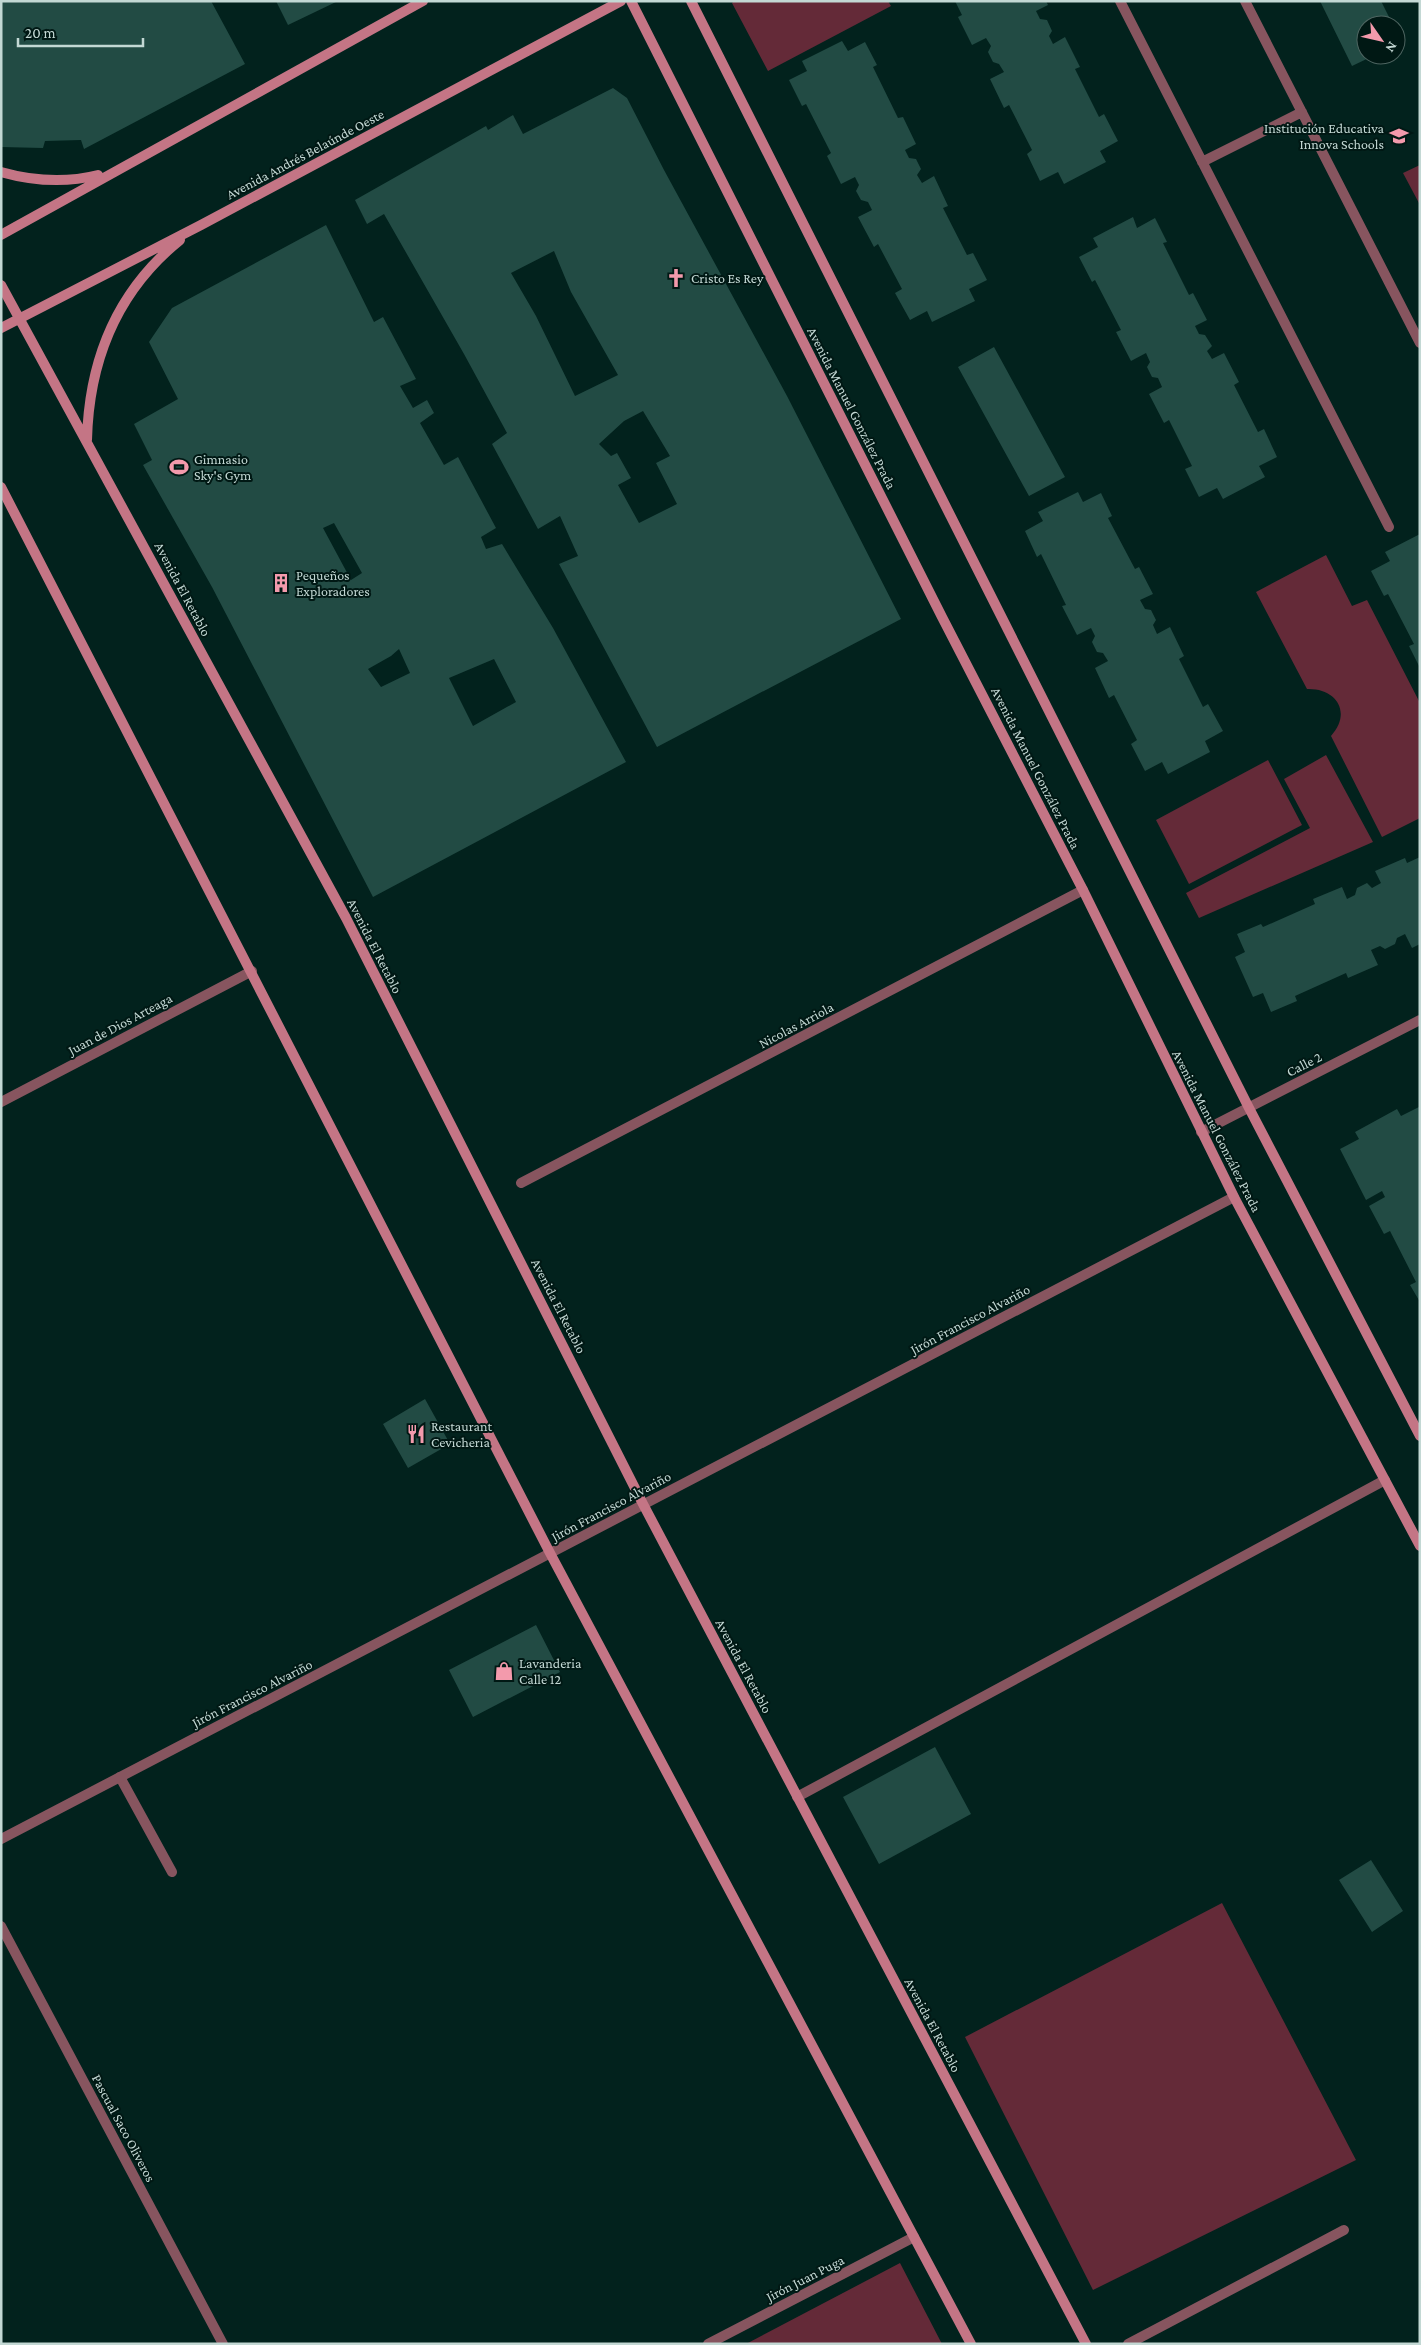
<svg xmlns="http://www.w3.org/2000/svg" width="1421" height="2345" font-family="'Crimson Pro',serif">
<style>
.green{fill:#642a38}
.building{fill:#224b44;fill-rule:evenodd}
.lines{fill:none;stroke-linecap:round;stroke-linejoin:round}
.lane{stroke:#87555f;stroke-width:10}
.street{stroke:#87555f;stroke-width:10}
.secondary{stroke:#c47585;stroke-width:10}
.labels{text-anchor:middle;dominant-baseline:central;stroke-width:4;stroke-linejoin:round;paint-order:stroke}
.poi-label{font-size:14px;fill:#c3d8d4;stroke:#001814;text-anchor:start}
.street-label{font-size:14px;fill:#c3d8d4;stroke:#001814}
</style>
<rect width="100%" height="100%" fill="#02221d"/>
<path class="green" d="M 734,1 L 888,1 L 891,6 L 768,71 L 732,3 Z
M 1420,165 L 1420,205 L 1403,173 Z
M 1326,555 L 1352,606 L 1367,600 L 1420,703 L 1420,818 L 1382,837 L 1331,736 C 1352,713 1337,688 1307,689 L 1256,592 Z
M 1326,755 L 1373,842 L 1199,918 L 1186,893 L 1310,828 L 1284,779 Z
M 1268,760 L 1302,825 L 1189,884 L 1156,820 Z
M 1222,1903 L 1356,2160 L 1093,2290 L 965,2037 Z
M 900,2263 L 942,2344 L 746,2344 Z"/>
<path class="building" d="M 1,1 L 211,1 L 245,64 L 84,149 L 81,140 L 45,141 L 43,148 L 1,147 Z
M 276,1 L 338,1 L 288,25 Z
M 955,1 L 1046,1 L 1048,5 L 1036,11 L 1040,19 L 1047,20 L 1052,31 L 1049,36 L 1053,44 L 1065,37 L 1080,67 L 1075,69 L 1099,117 L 1104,114 L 1118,141 L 1100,151 L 1106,162 L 1064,184 L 1058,172 L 1040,181 L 1027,154 L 1032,150 L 1009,105 L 1004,108 L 990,79 L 1004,72 L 999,64 L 993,62 L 988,52 L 991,46 L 986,38 L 972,45 L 958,17 L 962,15 Z
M 1320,1 L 1381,1 L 1393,25 L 1366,25 L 1366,55 L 1375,55 L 1352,66 Z
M 842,41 L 848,51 L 865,42 L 877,65 L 873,67 L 898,118 L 903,117 L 916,144 L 905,150 L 909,158 L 916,159 L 921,169 L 917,175 L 922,183 L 934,176 L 948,206 L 943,208 L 967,255 L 973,253 L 987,280 L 969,289 L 975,301 L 932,322 L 927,311 L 910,320 L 895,293 L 902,289 L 878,244 L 874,247 L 858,217 L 872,210 L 868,202 L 861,200 L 856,191 L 859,185 L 855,177 L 841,184 L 827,156 L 831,153 L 806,104 L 802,106 L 789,80 L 807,71 L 802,61 Z
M 613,88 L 627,98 L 664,170 L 787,396 L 901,619 L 657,747 L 559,564 L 578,556 L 560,516 L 538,529 L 492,444 L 507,433 L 464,354 L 384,214 L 367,224 L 355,200 L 486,126 L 488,130 L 513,115 L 523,134 ZM 554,251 L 571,292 L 618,375 L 575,396 L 536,316 L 511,273 ZM 643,411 L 670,456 L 656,463 L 677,504 L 639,523 L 618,485 L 631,478 L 617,453 L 611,456 L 599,444 L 624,421 Z
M 1133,217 L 1137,228 L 1155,218 L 1167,242 L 1163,243 L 1189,295 L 1193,293 L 1207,320 L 1195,326 L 1199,334 L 1205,335 L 1212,346 L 1207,351 L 1212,359 L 1224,353 L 1239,382 L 1234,385 L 1258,432 L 1264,429 L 1277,457 L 1259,466 L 1265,477 L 1223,499 L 1217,488 L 1199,497 L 1185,469 L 1192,466 L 1169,420 L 1164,423 L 1149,394 L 1162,387 L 1158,378 L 1152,377 L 1147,367 L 1150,362 L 1146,353 L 1131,361 L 1116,332 L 1121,330 L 1095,280 L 1092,282 L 1079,257 L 1098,247 L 1093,238 Z
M 326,225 L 374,322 L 383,317 L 416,379 L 400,386 L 413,408 L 427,400 L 434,413 L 420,423 L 444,465 L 458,457 L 496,528 L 481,537 L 486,549 L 502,544 L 553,628 L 626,762 L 373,897 L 212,587 L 143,465 L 152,460 L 134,424 L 178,399 L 149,342 L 172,308 ZM 334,523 L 362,573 L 351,580 L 323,528 ZM 399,649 L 410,673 L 381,687 L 368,669 L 391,656 ZM 494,659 L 516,702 L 473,726 L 449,678 Z
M 994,347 L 1065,477 L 1029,496 L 958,367 Z
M 1078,492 L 1083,502 L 1101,493 L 1112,516 L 1108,518 L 1135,569 L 1139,567 L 1153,594 L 1140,600 L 1145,609 L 1151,610 L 1156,620 L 1153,625 L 1157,634 L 1170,627 L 1184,656 L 1179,659 L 1203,707 L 1208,704 L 1223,731 L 1205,741 L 1210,752 L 1168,774 L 1162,762 L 1145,771 L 1131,744 L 1137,740 L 1114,695 L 1109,698 L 1095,668 L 1108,661 L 1103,653 L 1097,652 L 1092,642 L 1095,636 L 1091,628 L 1077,635 L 1062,606 L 1066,605 L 1041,554 L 1037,557 L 1025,531 L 1043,521 L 1038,512 Z
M 1420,534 L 1420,668 L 1409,646 L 1414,644 L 1388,594 L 1384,596 L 1371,571 L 1390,561 L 1385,552 Z
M 1420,857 L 1420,944 L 1412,948 L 1405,934 L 1397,938 L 1395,944 L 1385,949 L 1380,946 L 1371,950 L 1378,965 L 1348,978 L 1346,973 L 1295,996 L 1297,1001 L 1271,1012 L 1263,993 L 1253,997 L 1235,957 L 1245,952 L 1237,934 L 1261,924 L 1263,927 L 1315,904 L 1313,899 L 1342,887 L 1347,899 L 1355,895 L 1357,888 L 1367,883 L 1372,888 L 1381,883 L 1375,871 L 1405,858 L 1407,863 Z
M 1419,1107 L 1420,1108 L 1420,1302 L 1410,1285 L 1416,1282 L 1390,1231 L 1384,1234 L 1369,1206 L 1385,1197 L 1382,1191 L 1366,1200 L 1340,1149 L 1359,1139 L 1355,1132 L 1397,1109 L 1401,1116 Z
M 425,1399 L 450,1444 L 408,1468 L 383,1424 Z
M 536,1625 L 560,1672 L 473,1717 L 449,1670 Z
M 935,1747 L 971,1814 L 879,1864 L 843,1797 Z
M 1371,1860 L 1403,1911 L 1372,1932 L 1339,1880 Z"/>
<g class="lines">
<path class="lane" d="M 1120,1 L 1389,527
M 1245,1 L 1420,343
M 1202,162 L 1302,112
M 120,1777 L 172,1872
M 1128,2344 L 1344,2230"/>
<path class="street" d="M 1,1102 L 252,971
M 1201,1132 L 1420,1020
M 521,1183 L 1083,890
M 797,1797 L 1385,1480
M 1,1839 L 1234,1197
M 1,1926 L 223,2344
M 708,2344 L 914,2237"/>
<path class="secondary" d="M 631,1 L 942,617 L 1083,890 L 1234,1197 L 1420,1546
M 691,1 L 1249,1108 L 1420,1436
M 1,172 C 33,181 66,183 98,175
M 1,235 L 423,1
M 1,285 L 346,918 L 643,1504 L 1086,2344
M 1,328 L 201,225 L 621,1
M 87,440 C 89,360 117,291 180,240
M 1,487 L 550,1553 L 971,2344"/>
</g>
<defs>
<g id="school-bare" transform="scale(1.5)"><path d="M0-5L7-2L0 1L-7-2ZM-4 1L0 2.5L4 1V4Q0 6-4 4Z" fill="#f39aac" stroke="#001814" stroke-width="2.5" paint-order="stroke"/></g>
<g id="church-bare" transform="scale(1.5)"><path d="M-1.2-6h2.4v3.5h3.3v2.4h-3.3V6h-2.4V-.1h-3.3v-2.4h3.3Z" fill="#f39aac" stroke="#001814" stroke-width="2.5" paint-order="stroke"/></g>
<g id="stadium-bare" transform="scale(1.5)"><path d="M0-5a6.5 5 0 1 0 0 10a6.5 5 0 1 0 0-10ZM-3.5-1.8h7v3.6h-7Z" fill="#f39aac" stroke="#001814" stroke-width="2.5" paint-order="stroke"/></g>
<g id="building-bare" transform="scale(1.5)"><path d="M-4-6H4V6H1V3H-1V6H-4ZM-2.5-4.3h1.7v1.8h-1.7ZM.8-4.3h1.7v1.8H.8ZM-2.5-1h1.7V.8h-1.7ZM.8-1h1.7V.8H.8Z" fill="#f39aac" stroke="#001814" stroke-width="2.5" paint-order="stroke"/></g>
<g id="restaurant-bare" transform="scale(1.5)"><path d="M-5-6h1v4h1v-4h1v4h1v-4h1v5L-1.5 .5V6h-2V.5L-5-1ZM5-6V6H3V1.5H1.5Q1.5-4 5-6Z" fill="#f39aac" stroke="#001814" stroke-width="2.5" paint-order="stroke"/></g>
<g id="shop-bare" transform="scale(1.5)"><path d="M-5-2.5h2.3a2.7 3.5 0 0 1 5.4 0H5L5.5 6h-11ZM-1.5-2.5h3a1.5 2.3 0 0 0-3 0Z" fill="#f39aac" stroke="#001814" stroke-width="2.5" paint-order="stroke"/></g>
</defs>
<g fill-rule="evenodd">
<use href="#school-bare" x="1399" y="136"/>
<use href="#church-bare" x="676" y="278"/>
<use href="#stadium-bare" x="179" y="467"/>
<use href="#building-bare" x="281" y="583"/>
<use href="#restaurant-bare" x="416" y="1434"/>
<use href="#shop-bare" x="504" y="1671"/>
</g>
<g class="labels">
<g class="poi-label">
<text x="1384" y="128" text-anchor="end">Institución Educativa<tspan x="1384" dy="16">Innova Schools</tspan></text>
<text x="691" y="278">Cristo Es Rey</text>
<text x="194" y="459">Gimnasio<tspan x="194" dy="16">Sky's Gym</tspan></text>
<text x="296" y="575">Pequeños<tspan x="296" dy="16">Exploradores</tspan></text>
<text x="431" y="1426">Restaurant<tspan x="431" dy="16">Cevicheria</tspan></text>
<text x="519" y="1663">Lavanderia<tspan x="519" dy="16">Calle 12</tspan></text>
</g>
<g class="street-label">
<text transform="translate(305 154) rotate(-28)">Avenida Andrés Belaúnde Oeste</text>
<text transform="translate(852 408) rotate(63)">Avenida Manuel González Prada</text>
<text transform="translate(183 589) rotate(62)">Avenida El Retablo</text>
<text transform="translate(1036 768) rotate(63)">Avenida Manuel González Prada</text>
<text transform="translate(375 946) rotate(63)">Avenida El Retablo</text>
<text transform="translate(120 1024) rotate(-28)">Juan de Dios Arteaga</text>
<text transform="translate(796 1025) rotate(-28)">Nicolas Arriola</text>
<text transform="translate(1304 1064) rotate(-27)">Calle 2</text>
<text transform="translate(1217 1131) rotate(63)">Avenida Manuel González Prada</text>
<text transform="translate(559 1306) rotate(63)">Avenida El Retablo</text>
<text transform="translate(970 1319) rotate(-28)">Jirón Francisco Alvariño</text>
<text transform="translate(611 1506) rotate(-28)">Jirón Francisco Alvariño</text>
<text transform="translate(744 1666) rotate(62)">Avenida El Retablo</text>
<text transform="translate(252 1693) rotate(-27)">Jirón Francisco Alvariño</text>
<text transform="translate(933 2025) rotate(62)">Avenida El Retablo</text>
<text transform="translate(124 2128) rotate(62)">Pascual Saco Oliveros</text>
<text transform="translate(805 2278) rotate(-27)">Jirón Juan Puga</text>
</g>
</g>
<rect width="1421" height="2345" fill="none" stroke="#c3d8d4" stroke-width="5"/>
<g transform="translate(1381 40) rotate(124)"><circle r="24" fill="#001814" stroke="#4e6561"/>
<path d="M0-4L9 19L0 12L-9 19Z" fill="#f39aac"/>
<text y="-8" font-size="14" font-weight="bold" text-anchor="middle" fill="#c3d8d4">N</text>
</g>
<path d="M18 38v8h125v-8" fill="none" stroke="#c3d8d4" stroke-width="2.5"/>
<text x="25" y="38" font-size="15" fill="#c3d8d4" stroke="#001814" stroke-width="4" paint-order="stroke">20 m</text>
</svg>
